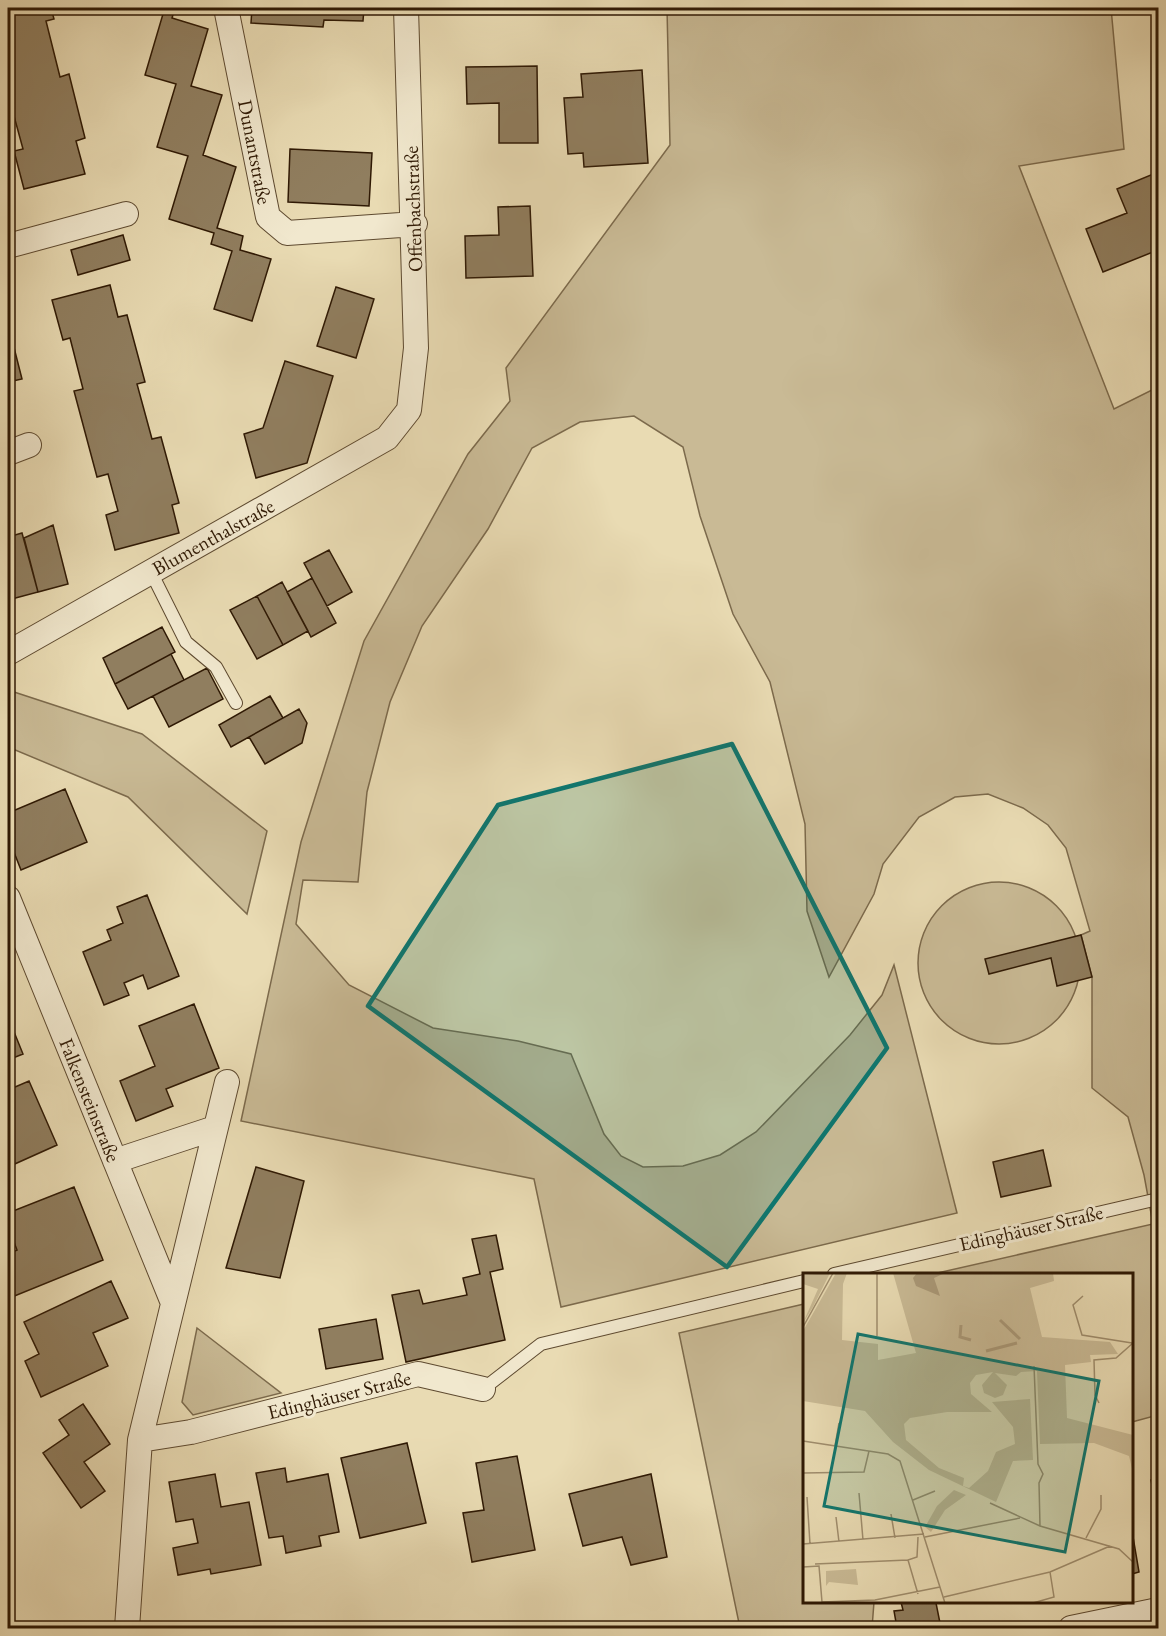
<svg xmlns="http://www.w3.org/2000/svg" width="1166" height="1636" font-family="'EB Garamond',serif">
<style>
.green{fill:#c9ba95;stroke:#7c6a4c;stroke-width:1.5}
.building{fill:#907e5f;stroke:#2f1904;stroke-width:1.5}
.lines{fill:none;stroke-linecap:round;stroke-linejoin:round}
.lane-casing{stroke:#5e4a30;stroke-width:14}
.street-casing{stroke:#5e4a30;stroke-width:26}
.lane{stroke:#f1e8ce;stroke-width:12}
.street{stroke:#f1e8ce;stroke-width:24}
.marked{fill:#0f766e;fill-opacity:0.2;stroke:#0f766e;stroke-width:4.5;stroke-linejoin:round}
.labels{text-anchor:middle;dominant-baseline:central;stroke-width:6;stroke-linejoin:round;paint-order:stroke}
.street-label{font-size:20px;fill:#2f1904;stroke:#f1e8ce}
.inset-river{fill:none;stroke:#aa9978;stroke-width:3}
.inset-road{fill:none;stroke:#9f8d6d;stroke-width:1.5}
.view{fill:#0f766e;fill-opacity:0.15;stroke:#0f766e;stroke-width:3}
.inset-edge{fill:none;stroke:#2f1904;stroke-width:3}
</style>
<rect width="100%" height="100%" fill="#e9dbb3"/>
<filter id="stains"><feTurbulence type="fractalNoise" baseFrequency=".00333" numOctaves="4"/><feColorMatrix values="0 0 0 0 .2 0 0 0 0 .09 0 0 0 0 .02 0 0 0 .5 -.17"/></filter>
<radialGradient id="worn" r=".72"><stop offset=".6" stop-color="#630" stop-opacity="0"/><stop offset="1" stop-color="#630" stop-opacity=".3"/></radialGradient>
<path class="green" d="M 667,8 L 1111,8 L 1124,149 L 1019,166 L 1114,409 L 1158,387 L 1158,1415 L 1132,1422 L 1132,1274 L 933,1274 L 1153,1224 L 1144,1175 L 1128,1117 L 1092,1088 L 1092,977 L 1081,935 L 1090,931 L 1066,848 L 1048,825 L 1023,808 L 988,794 L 955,797 L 919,817 L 883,864 L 874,894 L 829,977 L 807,911 L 805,824 L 770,682 L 733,614 L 700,516 L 683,447 L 634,416 L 580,422 L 532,448 L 488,529 L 422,626 L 390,702 L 367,792 L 358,882 L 303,880 L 296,924 L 349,985 L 433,1028 L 518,1041 L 571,1054 L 604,1134 L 621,1156 L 643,1167 L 683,1166 L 720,1155 L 756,1132 L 850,1035 L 882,995 L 894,965 L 957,1213 L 561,1307 L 534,1179 L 241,1121 L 301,842 L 364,641 L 468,454 L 510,401 L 506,368 L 670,145 Z
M 8,690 L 142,734 L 267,831 L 247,914 L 128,797 L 8,747 Z
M918 963a81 81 0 1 1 162 0a81 81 0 1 1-162 0Z
M 804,1304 L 804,1602 L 874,1602 L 872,1628 L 740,1628 L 679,1333 Z
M 197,1328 L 281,1393 L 193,1415 L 182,1402 Z"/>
<path class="building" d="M 8,8 L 51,8 L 54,19 L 46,21 L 60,77 L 69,74 L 85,138 L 76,141 L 85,174 L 24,189 L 14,151 L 23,149 L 8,94 Z
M 142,8 L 175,8 L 172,18 L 208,29 L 191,86 L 222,95 L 203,155 L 236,167 L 217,228 L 243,236 L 240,250 L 271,259 L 252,321 L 214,309 L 232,251 L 211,244 L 214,233 L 169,219 L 188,156 L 157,147 L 176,84 L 145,75 L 163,14 Z
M 252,8 L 364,8 L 363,21 L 324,20 L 323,27 L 251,23 Z
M 537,66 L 538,143 L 499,143 L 499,103 L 467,104 L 466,67 Z
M 642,70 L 648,163 L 584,167 L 583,153 L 568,154 L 564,98 L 583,97 L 581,74 Z
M 290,149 L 372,153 L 369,206 L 288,202 Z
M 1158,172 L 1158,250 L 1103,272 L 1086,229 L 1127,213 L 1117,189 Z
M 530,206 L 533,276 L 466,278 L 465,236 L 499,235 L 498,207 Z
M 123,235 L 130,260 L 78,275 L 71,250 Z
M 110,285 L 118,317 L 127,315 L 145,382 L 137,384 L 152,439 L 161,437 L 179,503 L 172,505 L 179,533 L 115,550 L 106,515 L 118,511 L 108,474 L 97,477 L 74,391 L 83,389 L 70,338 L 63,340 L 52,300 Z
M 336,287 L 374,299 L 356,358 L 317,346 Z
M 8,324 L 22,379 L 8,382 Z
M 285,361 L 333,376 L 307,463 L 256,478 L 244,434 L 263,428 Z
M 53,525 L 68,584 L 38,592 L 24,538 Z
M 22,533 L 38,592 L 8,600 L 8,537 Z
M 329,550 L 352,592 L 327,606 L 304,563 Z
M 312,578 L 336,623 L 311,637 L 287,592 Z
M 282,582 L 308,631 L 283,645 L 257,596 Z
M 257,596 L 283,645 L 257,659 L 230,610 Z
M 162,627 L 175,652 L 115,684 L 103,658 Z
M 171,654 L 184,680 L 128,709 L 115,684 Z
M 207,668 L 223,699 L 169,727 L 153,696 Z
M 270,696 L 283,718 L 231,747 L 219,725 Z
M 299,709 L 307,723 L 302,743 L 265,764 L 249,737 Z
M 65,789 L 87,842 L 21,870 L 8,837 L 8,813 Z
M 147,895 L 179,976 L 148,989 L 143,975 L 124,983 L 129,995 L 104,1005 L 83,952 L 111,940 L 107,930 L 123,923 L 117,907 Z
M 1081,935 L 1092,977 L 1057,986 L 1051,958 L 989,974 L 985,959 Z
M 194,1004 L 219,1068 L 166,1089 L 173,1106 L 136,1121 L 120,1081 L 155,1066 L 139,1026 Z
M 8,1017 L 23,1054 L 8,1060 Z
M 29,1081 L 57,1145 L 8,1167 L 8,1090 Z
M 1043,1150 L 1051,1186 L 1001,1197 L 993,1162 Z
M 256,1167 L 304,1181 L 280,1278 L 226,1268 Z
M 74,1187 L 103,1260 L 12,1297 L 8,1286 L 8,1254 L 17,1250 L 8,1226 L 8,1213 Z
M 496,1235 L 503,1269 L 490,1272 L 505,1340 L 406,1362 L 392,1295 L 419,1290 L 423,1304 L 467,1295 L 463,1278 L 480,1274 L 472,1239 Z
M 111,1281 L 128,1318 L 93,1333 L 108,1366 L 41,1397 L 25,1361 L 39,1354 L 24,1322 Z
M 376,1319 L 383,1359 L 326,1369 L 319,1329 Z
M 83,1404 L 110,1444 L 84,1462 L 105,1491 L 81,1508 L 43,1453 L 69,1435 L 59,1420 Z
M 407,1443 L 426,1523 L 360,1538 L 341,1458 Z
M 517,1456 L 535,1550 L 472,1562 L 463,1513 L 484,1510 L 476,1463 Z
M 285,1468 L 287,1482 L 328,1474 L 339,1532 L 319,1536 L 321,1546 L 286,1553 L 283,1536 L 269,1538 L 256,1473 Z
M 215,1474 L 221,1507 L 249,1502 L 261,1565 L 211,1574 L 210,1569 L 178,1575 L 173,1548 L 198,1543 L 193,1519 L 176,1522 L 169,1482 Z
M 651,1474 L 667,1557 L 631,1565 L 622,1537 L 583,1546 L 569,1494 Z
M 1158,1478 L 1158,1516 L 1151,1480 Z
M 1132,1531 L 1139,1572 L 1132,1574 Z
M 901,1602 L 942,1602 L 936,1603 L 941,1628 L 897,1628 L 894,1611 L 903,1610 Z"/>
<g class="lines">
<g class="lane-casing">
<path id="lane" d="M 151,572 L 186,642 L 216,667 L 236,703
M 834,1274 L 1158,1199
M 483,1389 L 541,1344 L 804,1281"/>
</g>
<g class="street-casing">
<path id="street" d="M 226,8 L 268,217 L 287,233 L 415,224
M 8,246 L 126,214
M 8,453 L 29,445
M 8,653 L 387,438 L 409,410 L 416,348 L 406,8
M 8,898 L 173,1303
M 115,1161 L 215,1128
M 140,1440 L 191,1432 L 418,1374 L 483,1389
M 127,1628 L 140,1440 L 227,1082
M 1071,1628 L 1158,1610"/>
</g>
<use href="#lane" class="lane"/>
<use href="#street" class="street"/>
</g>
<path class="marked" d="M 732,744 L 887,1048 L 727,1267 L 368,1006 L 498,805 Z"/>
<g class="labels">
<g class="street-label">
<text transform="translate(255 152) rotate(79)">Dunantstraße</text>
<text transform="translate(413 209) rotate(-92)">Offenbachstraße</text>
<text transform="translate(213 537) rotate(-29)">Blumenthalstraße</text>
<text transform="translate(90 1100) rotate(68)">Falkensteinstraße</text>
<text transform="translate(1031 1228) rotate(-13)">Edinghäuser Straße</text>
<text transform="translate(339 1395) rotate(-14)">Edinghäuser Straße</text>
</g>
</g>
<g transform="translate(803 1273)">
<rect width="330" height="330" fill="#e9dbb3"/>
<path d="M 27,0 L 10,34 L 0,50 L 15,16 L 0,11 L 0,2 ZM 33,0 L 44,0 L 40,11 L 39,67 L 75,71 L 75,87 L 113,80 L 90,0 L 250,0 L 251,8 L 227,15 L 239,64 L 307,69 L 315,81 L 287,82 L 288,89 L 262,92 L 264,145 L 330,162 L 330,200 L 326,183 L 291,170 L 237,171 L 234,98 L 218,99 L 213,103 L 192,100 L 204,112 L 200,122 L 192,125 L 181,120 L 179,112 L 190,99 L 173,102 L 167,110 L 168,121 L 189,139 L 144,139 L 107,145 L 101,151 L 103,167 L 136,195 L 161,205 L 160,213 L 166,215 L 185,198 L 193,179 L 212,171 L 210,154 L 189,129 L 227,126 L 230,187 L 210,188 L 193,229 L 126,197 L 90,169 L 62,138 L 0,128 L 0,58 ZM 151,217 L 163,222 L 142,237 L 128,259 L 122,254 L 134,233 ZM 53,296 L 55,312 L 26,309 L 23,313 L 23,298 Z" fill="#c9ba95"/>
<path d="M 114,0 L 142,0 L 131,5 L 137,23 L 113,13 L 110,5 Z" fill="#aa9978"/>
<path class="inset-river" d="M 197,47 L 217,66M 158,52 L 157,64 L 168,67M 183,78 L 214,70"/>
<path class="inset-road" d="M 74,0 L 74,63M 280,23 L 270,32 L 279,62 L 329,70M 0,54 L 30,0M 231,93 L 235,191 L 240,201 L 236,210 L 237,253M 296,130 L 292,122 L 291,87 L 313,85 L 330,70M 0,168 L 85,181 L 97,188 L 142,330M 32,173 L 36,150M 0,200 L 61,199 L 66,178M 56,220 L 60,267M 4,224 L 7,271M 110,227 L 132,218M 187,230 L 237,253 L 316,276 L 330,289M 88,241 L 92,265M 33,244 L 36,269M 122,264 L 217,245M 283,265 L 298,236 L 298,222M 0,271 L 121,261M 12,291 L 105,287M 0,294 L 16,293 L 19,329 L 72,327 L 137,314M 115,321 L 105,287 L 114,284 L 115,264M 141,324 L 247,299 L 307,273M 230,330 L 251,324 L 247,299"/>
<path class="view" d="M 55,61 L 296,108 L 262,279 L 21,233 Z"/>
<rect width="330" height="330" class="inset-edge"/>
</g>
<rect width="1166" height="1636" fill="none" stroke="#e9dbb3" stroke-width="30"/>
<rect x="9" y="9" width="1148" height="1618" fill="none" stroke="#2f1904" stroke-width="3"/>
<rect x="15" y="15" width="1136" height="1606" fill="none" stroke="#2f1904" stroke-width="1.5"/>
<rect width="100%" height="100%" filter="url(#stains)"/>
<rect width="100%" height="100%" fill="url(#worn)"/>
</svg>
